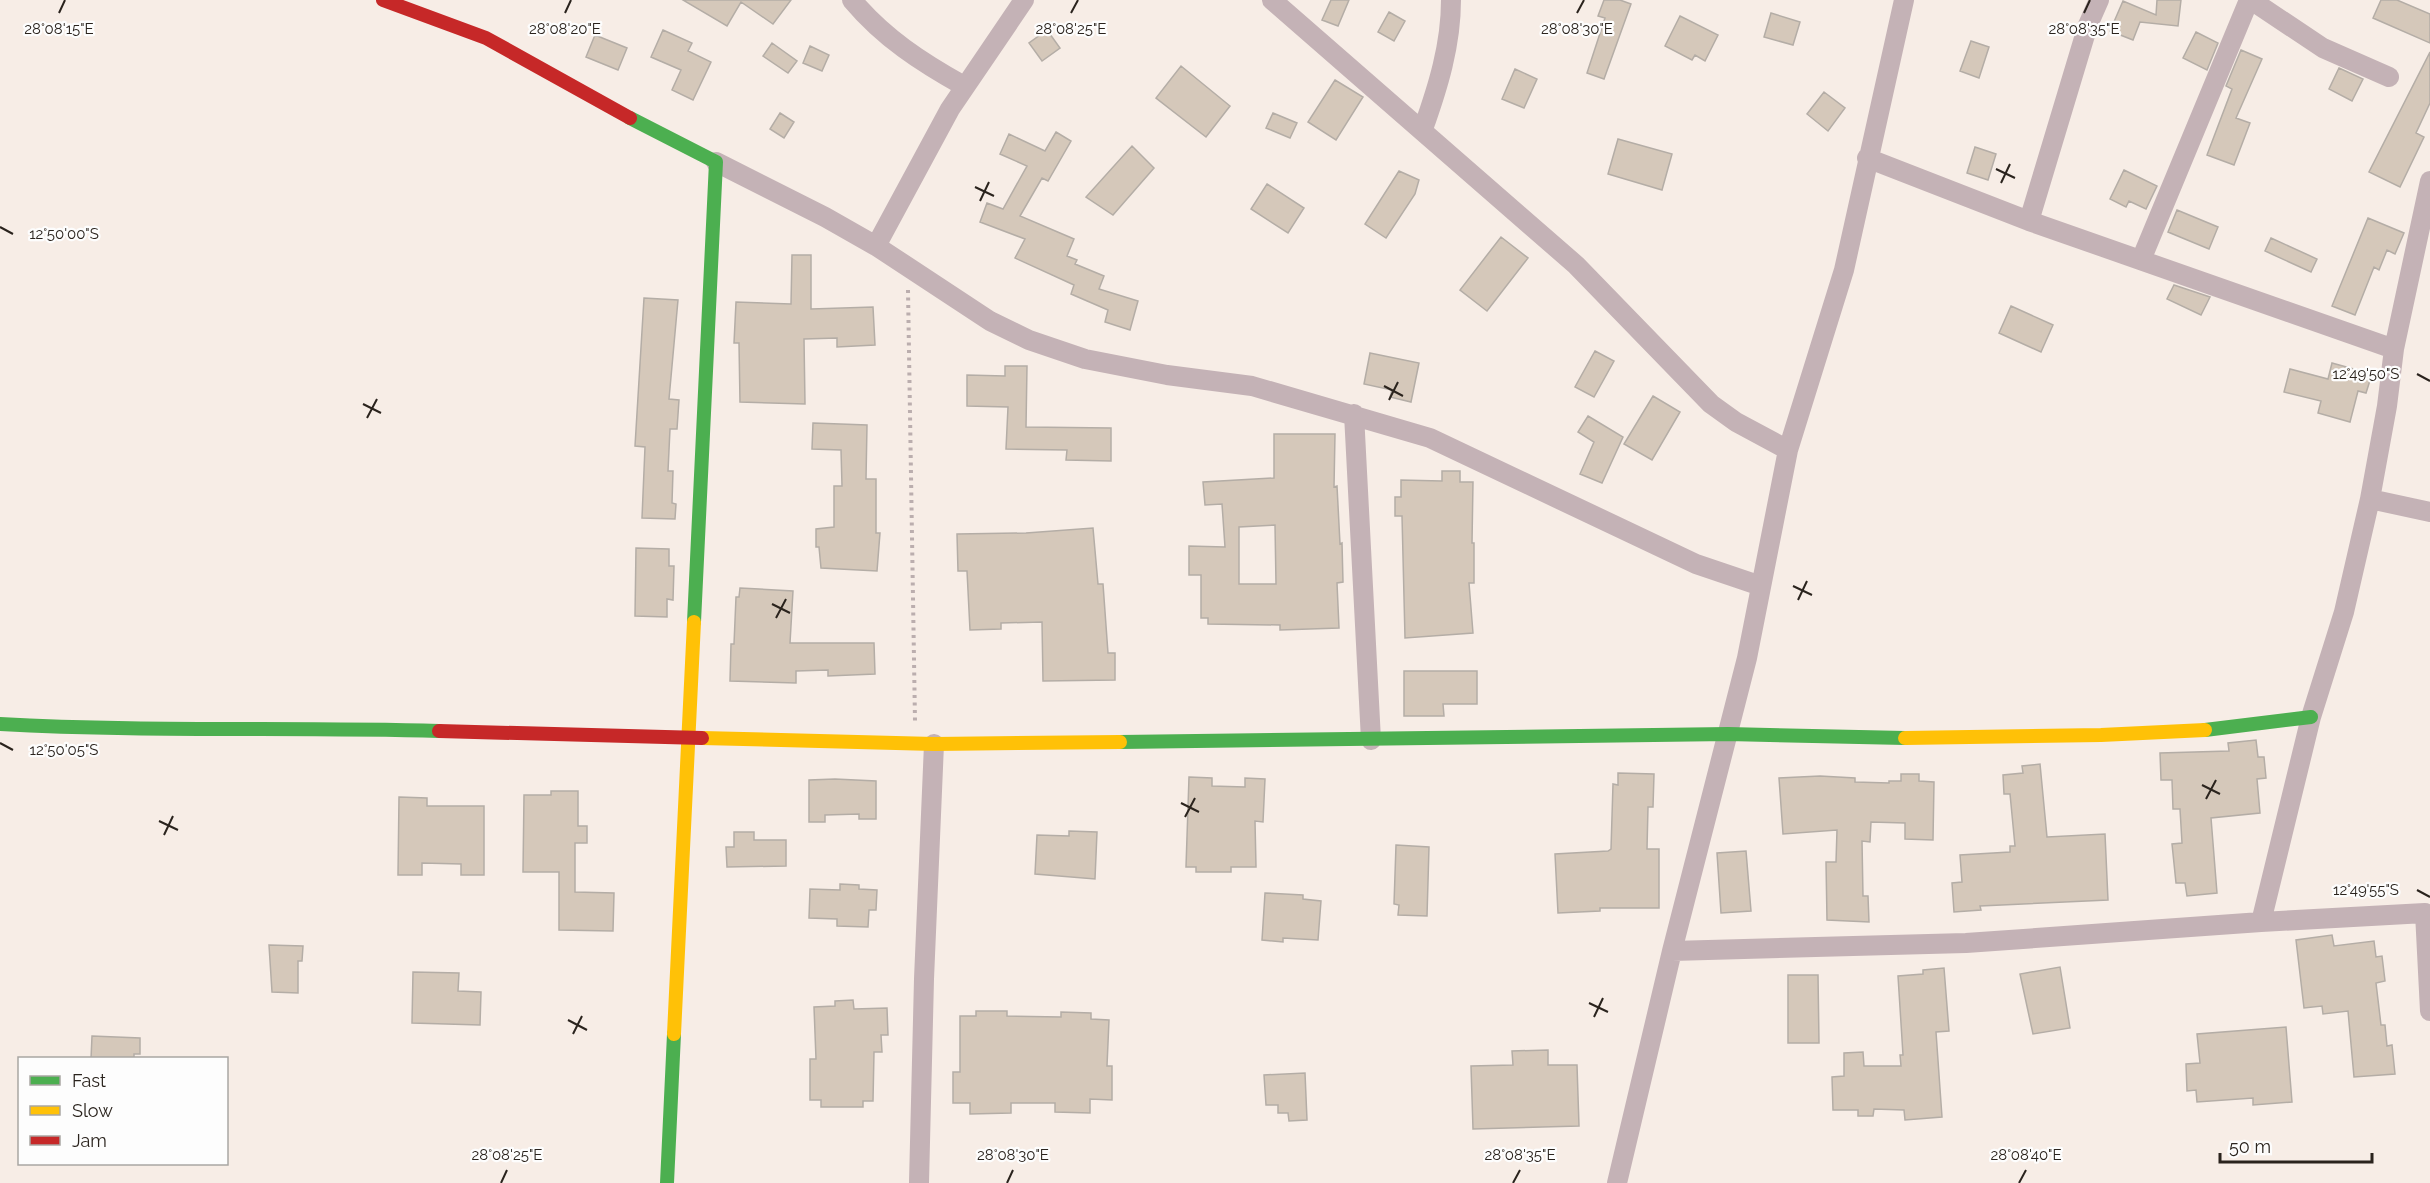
<svg xmlns="http://www.w3.org/2000/svg" width="2430" height="1183" font-family="Raleway,sans-serif">
<style>
.building{fill:#d5c8ba;stroke:#b4ada6;stroke-width:1.5;fill-rule:evenodd}
.lines{fill:none;stroke-linecap:round;stroke-linejoin:round}
.path{stroke:#bbaeae;stroke-width:4;stroke-dasharray:3 4.5;stroke-linecap:butt}
.street{stroke:#c4b2b6;stroke-width:20}
.fast{stroke:#4caf50;stroke-width:14}
.slow{stroke:#ffc107;stroke-width:14}
.jam{stroke:#c62828;stroke-width:14}
.ticks{fill:none;stroke:#2a231d;stroke-width:2}
.ticks-label{font-size:15px;text-anchor:middle;fill:#2a231d;stroke:#fdfdfd;stroke-width:4.5;stroke-linejoin:round;paint-order:stroke}
</style>
<rect width="100%" height="100%" fill="#f7ede6"/>
<path class="building" d="M 683,0 L 791,0 L 773,24 L 741,2 L 727,26 Z
M 1331,0 L 1349,0 L 1338,26 L 1322,20 Z
M 1604,0 L 1620,0 L 1631,4 L 1604,79 L 1587,73 L 1605,18 L 1598,16 Z
M 2157,0 L 2181,0 L 2178,26 L 2140,22 L 2133,40 L 2110,31 L 2123,1 L 2156,15 Z
M 2381,0 L 2397,0 L 2430,14 L 2430,43 L 2373,18 Z
M 1389,12 L 1405,21 L 1394,41 L 1378,32 Z
M 1771,13 L 1800,22 L 1793,45 L 1764,37 Z
M 1680,16 L 1718,35 L 1705,61 L 1695,55 L 1692,60 L 1665,46 Z
M 663,30 L 692,43 L 688,51 L 711,62 L 693,100 L 672,90 L 681,70 L 651,57 Z
M 1047,30 L 1060,48 L 1042,61 L 1029,43 Z
M 2196,32 L 2218,43 L 2207,70 L 2183,58 Z
M 595,35 L 627,48 L 618,70 L 586,57 Z
M 1971,41 L 1989,47 L 1979,78 L 1960,71 Z
M 772,43 L 797,61 L 788,73 L 763,56 Z
M 810,46 L 829,55 L 822,71 L 803,63 Z
M 2241,50 L 2262,59 L 2236,118 L 2250,123 L 2234,165 L 2207,155 L 2232,89 L 2226,86 Z
M 2430,52 L 2430,103 L 2416,133 L 2424,137 L 2400,187 L 2369,172 Z
M 1181,66 L 1230,106 L 1206,137 L 1156,98 Z
M 2339,68 L 2363,79 L 2352,101 L 2329,89 Z
M 1515,69 L 1537,79 L 1524,108 L 1502,99 Z
M 1335,80 L 1363,97 L 1336,140 L 1308,122 Z
M 1824,92 L 1845,108 L 1828,131 L 1807,114 Z
M 780,113 L 794,122 L 784,138 L 770,129 Z
M 1273,113 L 1297,123 L 1290,138 L 1266,128 Z
M 1056,132 L 1071,141 L 1048,181 L 1042,178 L 1020,216 L 1074,239 L 1067,256 L 1077,260 L 1075,264 L 1104,276 L 1099,289 L 1138,301 L 1130,330 L 1105,322 L 1108,310 L 1071,294 L 1074,285 L 1015,258 L 1025,239 L 980,222 L 987,203 L 1003,209 L 1027,166 L 1000,154 L 1009,134 L 1045,151 Z
M 1618,139 L 1672,154 L 1662,190 L 1608,174 Z
M 1132,146 L 1154,168 L 1113,215 L 1086,197 Z
M 1975,147 L 1996,154 L 1988,180 L 1967,173 Z
M 2124,170 L 2157,186 L 2146,209 L 2129,201 L 2126,207 L 2110,199 Z
M 1399,171 L 1419,180 L 1415,194 L 1386,238 L 1365,224 Z
M 1267,184 L 1304,208 L 1288,233 L 1251,209 Z
M 2177,210 L 2218,227 L 2209,249 L 2168,232 Z
M 2368,218 L 2404,233 L 2395,254 L 2387,250 L 2379,270 L 2374,267 L 2355,315 L 2332,306 Z
M 1501,237 L 1528,258 L 1487,311 L 1460,290 Z
M 2271,238 L 2317,259 L 2311,272 L 2265,251 Z
M 792,255 L 811,255 L 811,309 L 873,307 L 875,345 L 837,347 L 837,338 L 804,339 L 805,404 L 740,402 L 739,343 L 734,343 L 736,302 L 791,304 Z
M 2174,285 L 2210,297 L 2201,315 L 2167,299 Z
M 644,298 L 678,300 L 669,399 L 679,400 L 677,429 L 670,429 L 668,471 L 673,471 L 672,503 L 676,504 L 675,519 L 642,518 L 645,447 L 635,446 Z
M 2011,306 L 2053,325 L 2041,352 L 1999,333 Z
M 1595,351 L 1614,361 L 1594,397 L 1575,387 Z
M 1370,353 L 1419,363 L 1411,402 L 1390,397 L 1392,390 L 1364,384 Z
M 2332,363 L 2372,374 L 2366,393 L 2358,391 L 2350,422 L 2318,413 L 2321,401 L 2284,392 L 2290,369 L 2328,379 Z
M 1005,366 L 1027,366 L 1026,427 L 1111,428 L 1111,461 L 1066,460 L 1067,450 L 1006,449 L 1008,407 L 967,406 L 967,375 L 1005,376 Z
M 1653,396 L 1680,412 L 1652,460 L 1624,444 Z
M 1588,416 L 1623,437 L 1602,483 L 1580,474 L 1594,442 L 1578,432 Z
M 813,423 L 867,425 L 866,479 L 876,479 L 876,533 L 880,533 L 877,571 L 821,568 L 819,547 L 816,547 L 816,529 L 834,527 L 834,486 L 842,486 L 841,450 L 812,449 Z
M 1274,434 L 1335,434 L 1334,487 L 1337,486 L 1340,544 L 1342,543 L 1343,582 L 1337,583 L 1339,628 L 1280,630 L 1280,625 L 1208,624 L 1208,618 L 1201,618 L 1201,575 L 1189,575 L 1189,546 L 1225,547 L 1222,504 L 1205,505 L 1203,482 L 1274,478 ZM 1275,525 L 1276,584 L 1239,584 L 1239,527 Z
M 1442,471 L 1460,471 L 1460,482 L 1473,482 L 1472,543 L 1474,543 L 1474,583 L 1469,583 L 1473,633 L 1405,638 L 1402,516 L 1395,516 L 1395,497 L 1401,497 L 1401,480 L 1442,481 Z
M 1093,528 L 1098,584 L 1103,584 L 1108,653 L 1115,653 L 1115,680 L 1043,681 L 1042,622 L 1001,623 L 1001,629 L 970,630 L 967,571 L 958,571 L 957,534 L 1026,533 Z
M 636,548 L 669,549 L 669,566 L 674,566 L 673,600 L 667,599 L 667,617 L 635,616 Z
M 740,588 L 793,591 L 790,643 L 874,643 L 875,674 L 828,676 L 828,670 L 796,671 L 796,683 L 730,681 L 731,644 L 734,644 L 736,597 L 739,597 Z
M 1404,671 L 1477,671 L 1477,704 L 1443,704 L 1444,716 L 1404,716 Z
M 2256,740 L 2258,757 L 2264,757 L 2266,778 L 2257,779 L 2260,813 L 2211,818 L 2217,893 L 2187,896 L 2185,883 L 2176,883 L 2172,844 L 2182,843 L 2180,809 L 2173,809 L 2172,780 L 2161,780 L 2160,753 L 2229,751 L 2228,743 Z
M 2040,764 L 2047,837 L 2105,834 L 2108,900 L 1980,906 L 1981,910 L 1954,912 L 1952,883 L 1962,882 L 1960,855 L 2010,852 L 2010,846 L 2015,846 L 2010,794 L 2004,794 L 2003,775 L 2023,773 L 2022,766 Z
M 1618,773 L 1654,774 L 1653,807 L 1648,807 L 1647,849 L 1659,849 L 1659,908 L 1600,908 L 1600,911 L 1558,913 L 1555,854 L 1608,851 L 1611,849 L 1613,784 L 1618,785 Z
M 1901,774 L 1919,774 L 1919,781 L 1934,782 L 1933,840 L 1905,839 L 1905,823 L 1871,822 L 1870,842 L 1862,841 L 1863,896 L 1868,896 L 1869,922 L 1827,920 L 1826,862 L 1836,862 L 1837,830 L 1783,834 L 1779,778 L 1820,776 L 1855,778 L 1855,782 L 1889,783 L 1889,781 L 1901,781 Z
M 1189,777 L 1212,778 L 1212,786 L 1245,787 L 1245,778 L 1265,779 L 1263,822 L 1255,821 L 1256,867 L 1231,867 L 1231,872 L 1196,872 L 1196,867 L 1186,867 Z
M 835,779 L 876,781 L 876,819 L 859,819 L 859,814 L 825,815 L 825,822 L 809,822 L 809,780 Z
M 551,791 L 578,791 L 578,826 L 587,826 L 587,843 L 575,843 L 575,892 L 614,893 L 613,931 L 559,930 L 559,872 L 523,872 L 524,795 L 551,795 Z
M 399,797 L 427,798 L 427,806 L 484,806 L 484,875 L 461,875 L 461,864 L 422,863 L 422,875 L 398,875 Z
M 1069,831 L 1097,832 L 1095,879 L 1035,874 L 1037,835 L 1069,836 Z
M 734,832 L 754,832 L 754,840 L 786,840 L 786,866 L 727,867 L 726,847 L 734,847 Z
M 1396,845 L 1429,847 L 1427,916 L 1398,915 L 1399,905 L 1394,904 Z
M 1746,851 L 1751,911 L 1721,913 L 1717,853 Z
M 840,884 L 859,885 L 859,889 L 877,890 L 876,910 L 869,910 L 868,927 L 837,926 L 837,919 L 809,918 L 810,889 L 840,890 Z
M 1265,893 L 1303,895 L 1303,899 L 1321,901 L 1318,940 L 1283,938 L 1283,942 L 1262,940 Z
M 2332,935 L 2334,946 L 2374,941 L 2376,957 L 2382,956 L 2385,981 L 2376,983 L 2381,1025 L 2385,1025 L 2387,1046 L 2392,1045 L 2395,1074 L 2354,1077 L 2348,1011 L 2323,1014 L 2322,1006 L 2304,1008 L 2296,940 Z
M 269,945 L 303,946 L 302,961 L 298,961 L 298,993 L 272,992 Z
M 2060,967 L 2070,1028 L 2033,1034 L 2020,974 Z
M 1944,968 L 1949,1031 L 1936,1032 L 1942,1117 L 1905,1120 L 1904,1110 L 1874,1109 L 1873,1116 L 1858,1116 L 1858,1110 L 1833,1110 L 1832,1077 L 1844,1076 L 1844,1053 L 1863,1052 L 1864,1066 L 1901,1066 L 1900,1055 L 1903,1055 L 1898,976 L 1923,974 L 1923,970 Z
M 413,972 L 459,973 L 458,991 L 481,992 L 480,1025 L 412,1023 Z
M 1788,975 L 1818,975 L 1819,1043 L 1788,1043 Z
M 853,1000 L 854,1009 L 887,1008 L 888,1035 L 881,1035 L 882,1052 L 874,1052 L 873,1101 L 863,1101 L 863,1107 L 821,1107 L 821,1100 L 810,1100 L 810,1059 L 816,1059 L 814,1007 L 835,1006 L 835,1001 Z
M 976,1011 L 1007,1011 L 1007,1016 L 1061,1017 L 1061,1012 L 1091,1013 L 1091,1019 L 1109,1020 L 1107,1066 L 1112,1066 L 1112,1100 L 1090,1099 L 1090,1113 L 1055,1112 L 1055,1103 L 1011,1103 L 1011,1113 L 970,1114 L 970,1103 L 953,1103 L 953,1072 L 960,1072 L 960,1016 L 976,1016 Z
M 2286,1027 L 2292,1102 L 2253,1105 L 2253,1098 L 2197,1102 L 2196,1090 L 2187,1091 L 2186,1064 L 2200,1063 L 2197,1034 Z
M 92,1036 L 140,1038 L 140,1054 L 134,1054 L 134,1059 L 91,1059 Z
M 1548,1050 L 1548,1065 L 1577,1065 L 1579,1126 L 1473,1129 L 1471,1066 L 1513,1065 L 1512,1051 Z
M 1305,1073 L 1307,1120 L 1289,1121 L 1288,1113 L 1278,1113 L 1278,1105 L 1266,1105 L 1264,1075 Z"/>
<g class="lines">
<path class="path" d="M 908,290 L 915,721"/>
<path class="street" d="M 852,0 C 884,38 921,62 964,86
M 1272,0 L 1576,265 L 1711,404 L 1736,422 L 1788,450
M 2251,0 L 2323,48 L 2389,77
M 1423,129 C 1438,87 1451,45 1451,0
M 1867,158 L 2029,221 L 2394,349
M 716,162 L 825,217 L 876,246 L 990,321 L 1029,340 L 1085,359 L 1167,375 L 1252,386 L 1430,438 L 1696,564 L 1761,586
M 2430,181 L 2394,349 L 2387,406 L 2370,499 L 2344,612 L 2311,717 L 2261,922 L 2425,913 L 2430,1011
M 2029,221 L 2088,25 L 2099,0
M 876,246 L 950,109 L 1024,0
M 2141,260 L 2249,0
M 1354,414 L 1371,740
M 2370,499 L 2430,512
M 1672,951 L 1966,943 L 2261,922
M 919,1183 L 924,979 L 934,744
M 1617,1183 L 1672,951 L 1747,658 L 1788,450 L 1844,270 L 1904,0"/>
<path class="fast" d="M 630,118 L 716,162 L 694,622
M 0,724 C 146,732 293,727 439,731
M 2205,730 L 2311,717
M 1120,742 L 1728,734 L 1905,738
M 667,1183 L 674,1034"/>
<path class="slow" d="M 702,738 L 934,744 L 1120,742
M 1905,738 L 2101,735 L 2205,730
M 674,1034 L 694,622"/>
<path class="jam" d="M 383,0 L 486,38 L 630,118
M 439,731 L 702,738"/>
</g>
<path class="ticks" d="M 59,13 L 65,0M 565,13 L 571,0M 1071,13 L 1078,0M 1577,13 L 1584,0M 2084,13 L 2090,0M 1996,169 L 2015,178M 2001,183 L 2010,164M 975,187 L 994,196M 980,201 L 989,182M 0,227 L 13,234M 2417,374 L 2430,381M 1384,386 L 1403,396M 1389,400 L 1398,382M 363,404 L 381,413M 367,418 L 377,399M 1793,586 L 1812,595M 1798,600 L 1807,581M 772,604 L 790,613M 776,618 L 786,599M 0,743 L 13,750M 2202,785 L 2220,794M 2206,799 L 2216,780M 1181,803 L 1199,812M 1185,817 L 1195,798M 159,821 L 178,830M 164,835 L 173,816M 2417,890 L 2430,897M 1589,1003 L 1608,1012M 1594,1017 L 1603,998M 568,1020 L 587,1030M 573,1034 L 582,1016M 501,1183 L 507,1170M 1007,1183 L 1013,1170M 1513,1183 L 1520,1170M 2019,1183 L 2026,1170"/>
<g class="ticks-label">
<text x="59" y="34">28°08'15"E</text>
<text x="565" y="34">28°08'20"E</text>
<text x="1071" y="34">28°08'25"E</text>
<text x="1577" y="34">28°08'30"E</text>
<text x="2084" y="34">28°08'35"E</text>
<text x="64" y="239">12°50'00"S</text>
<text x="2366" y="379">12°49'50"S</text>
<text x="64" y="755">12°50'05"S</text>
<text x="2366" y="895">12°49'55"S</text>
<text x="507" y="1160">28°08'25"E</text>
<text x="1013" y="1160">28°08'30"E</text>
<text x="1520" y="1160">28°08'35"E</text>
<text x="2026" y="1160">28°08'40"E</text>
</g>
<rect x="18" y="1057" width="210" height="108" fill="#fdfdfd" stroke="#a9a6a3" stroke-width="1.5"/>
<rect x="30" y="1076" width="30" height="9" fill="#4caf50" stroke="#a9a6a3" stroke-width="1.5"/>
<text x="72" y="1087" font-size="18" fill="#2a231d">Fast</text>
<rect x="30" y="1106" width="30" height="9" fill="#ffc107" stroke="#a9a6a3" stroke-width="1.5"/>
<text x="72" y="1117" font-size="18" fill="#2a231d">Slow</text>
<rect x="30" y="1136" width="30" height="9" fill="#c62828" stroke="#a9a6a3" stroke-width="1.5"/>
<text x="72" y="1147" font-size="18" fill="#2a231d">Jam</text>
<path d="M2220 1153v9h152v-9" fill="none" stroke="#2a231d" stroke-width="3"/>
<text x="2229" y="1153" font-size="18" fill="#2a231d" stroke="#fdfdfd" stroke-width="4.5" paint-order="stroke">50 m</text>
</svg>
